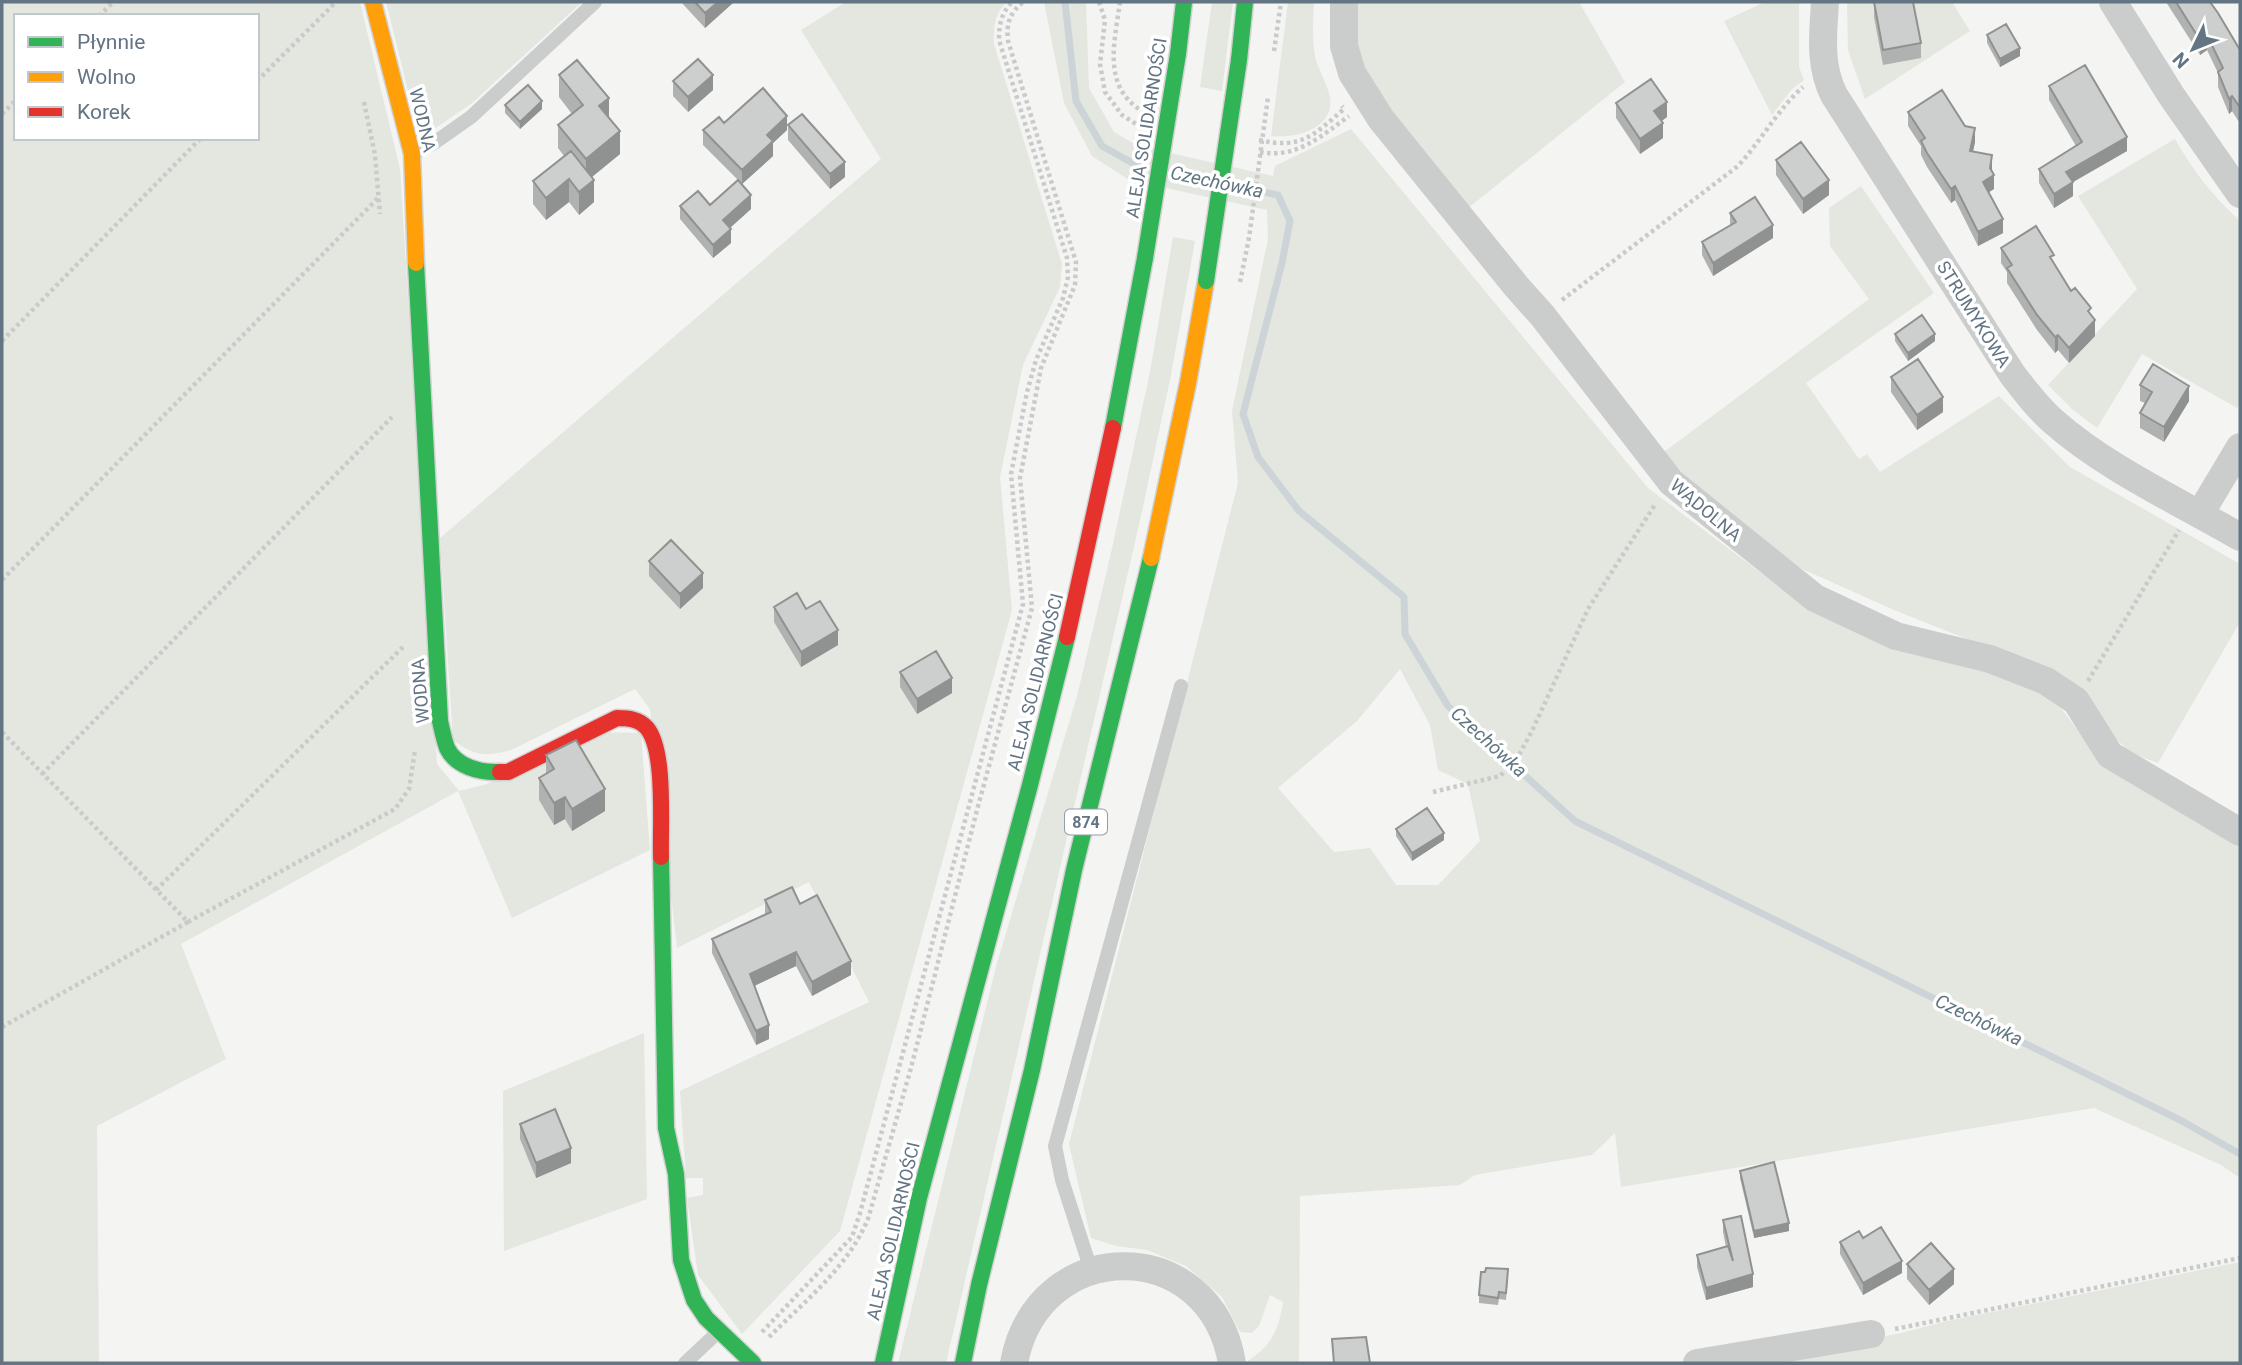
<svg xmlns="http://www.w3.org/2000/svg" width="2242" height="1365" font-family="Roboto,sans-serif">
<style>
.green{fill:#e3e7e0;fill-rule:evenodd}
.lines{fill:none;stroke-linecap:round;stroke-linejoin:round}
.stream{stroke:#ccd4d7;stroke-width:7}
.fast-casing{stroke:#d0d2d2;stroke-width:19}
.slow-casing{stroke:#d0d2d2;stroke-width:19}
.jam-casing{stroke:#d0d2d2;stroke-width:19}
.path{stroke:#cacaca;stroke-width:4.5;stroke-dasharray:3.5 3.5;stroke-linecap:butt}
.lane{stroke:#cbcdcd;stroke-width:14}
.street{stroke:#cbcdcd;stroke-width:28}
.fast{stroke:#30b455;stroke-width:16}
.slow{stroke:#ff9f0a;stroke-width:16}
.jam{stroke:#e5322d;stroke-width:16}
.fast-bridge-casing{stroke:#d1d2d1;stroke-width:19;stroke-linecap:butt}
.fast-bridge{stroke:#30b455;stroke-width:16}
.wall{fill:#b0b2b2}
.shaded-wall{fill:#909191}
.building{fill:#cdcfcf;stroke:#909191;stroke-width:2}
.labels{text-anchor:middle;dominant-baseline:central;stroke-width:7;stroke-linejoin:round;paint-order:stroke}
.shield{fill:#fff;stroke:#929ea8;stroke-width:2}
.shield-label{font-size:16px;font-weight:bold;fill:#637483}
.street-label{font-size:18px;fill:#637483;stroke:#fff}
.water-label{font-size:19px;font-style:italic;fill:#5f7680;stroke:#fff}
</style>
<rect width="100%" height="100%" fill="#f4f4f2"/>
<path class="green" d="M 2,2 L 360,2 L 400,169 L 437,764 L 459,791 L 487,784 L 588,732 L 641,733 L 650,850 L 512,918 L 458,791 L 181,944 L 226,1059 L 97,1126 L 99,1363 L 2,1363 ZM 16,16 L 257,16 L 257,138 L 16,138 Z
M 386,2 L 582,2 L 472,103 L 427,134 L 417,127 Z
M 846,2 L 1007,2 C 994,14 994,27 994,44 L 1062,264 L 1060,287 L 1023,365 L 1000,477 L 1012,610 L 840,1231 L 742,1334 L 698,1275 L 687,1198 L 703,1195 L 703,1178 L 686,1178 L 680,1091 L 869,1002 L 809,882 L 677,948 L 650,709 L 635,689 L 511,750 C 485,757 474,756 453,740 L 440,538 L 881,159 L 801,30 Z
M 1044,2 L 1086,2 L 1089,88 L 1114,132 L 1138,146 L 1273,176 L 1275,166 L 1351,129 L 1648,488 L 1789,594 L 2051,695 L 2105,766 L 2240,847 L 2240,1178 L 2221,1165 L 2094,1108 L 1621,1187 L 1615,1133 L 1592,1155 L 1475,1175 L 1460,1185 L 1300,1196 L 1299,1363 L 1245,1363 C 1271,1346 1278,1333 1283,1302 L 1270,1295 L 1259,1326 L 1252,1333 L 1240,1332 L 1222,1297 L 1186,1266 L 1147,1250 L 1116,1246 L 1091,1238 L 1069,1144 L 1238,483 L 1232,411 L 1268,239 L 1267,210 L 1129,180 L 1092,156 L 1064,103 ZM 1400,669 L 1430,725 L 1438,770 L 1468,784 L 1480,841 L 1438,885 L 1396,885 L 1370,848 L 1334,852 L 1278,788 L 1357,721 Z
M 1212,2 L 1233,2 L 1222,91 L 1200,87 Z
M 1288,2 L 1314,2 C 1313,20 1312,38 1315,56 C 1318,70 1327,83 1330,97 C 1335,129 1294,139 1271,136 Z
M 1354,2 L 1579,2 L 1625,82 L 1467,209 L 1394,118 L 1358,60 Z
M 1765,2 L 1799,2 L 1799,67 L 1804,80 L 1792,89 L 1772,115 L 1724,21 Z
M 1847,2 L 1952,2 L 1970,31 L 1865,99 L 1848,50 Z
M 2175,139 C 2192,169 2214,198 2240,221 L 2240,402 L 2237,408 L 2142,354 L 2097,428 L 2073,410 L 2048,385 L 2137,289 L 2078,196 Z
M 1861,186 L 1934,293 L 1806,383 L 1859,459 L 1867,454 L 1880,472 L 1999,396 L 2070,467 L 2240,564 L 2240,622 L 2158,763 L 2131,753 L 2042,669 L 1894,610 L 1789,563 L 1682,475 L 1664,452 L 1869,299 L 1830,246 L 1829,208 Z
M 1173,237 L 1195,241 L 1171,375 L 1141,516 L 946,1363 L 898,1363 L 997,963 L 1077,696 L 1111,553 L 1150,372 Z
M 644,1033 L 647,1199 L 504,1251 L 503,1091 Z
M 2240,1262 L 2240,1363 L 1747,1363 L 1901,1333 L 1947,1321 Z"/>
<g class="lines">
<path class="stream" d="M 1065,2 L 1076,101 L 1102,146 L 1136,165 L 1148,168
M 1169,172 L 1209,181
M 1231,185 L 1278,195 L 1290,221 L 1282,263 L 1243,414 L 1258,457 L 1299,511 L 1404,597 L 1405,634 L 1448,706 L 1575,821 L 2182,1121 L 2240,1154"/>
<g class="fast-casing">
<path id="fast" d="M 1178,54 L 1184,2
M 1239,60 L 1245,2
M 416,263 L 440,721 C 442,730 444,740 447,748 C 456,767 481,773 500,772
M 1113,428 L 1145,258
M 661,857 L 666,1128 L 676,1174 L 681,1260 L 694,1300 L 706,1318 L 753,1363
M 883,1363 L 919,1198 L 1030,785 L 1067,637
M 963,1363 L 979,1285 L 1032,1070 L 1074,870 L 1151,558"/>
</g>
<g class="slow-casing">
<path id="slow" d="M 373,2 L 412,154 L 416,263
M 1151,558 L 1188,383 L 1206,281"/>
</g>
<g class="jam-casing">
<path id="jam" d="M 1067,637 L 1113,428
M 500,772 L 508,772 L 617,718 C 628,718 639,719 647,728 C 666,751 660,826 661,857"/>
</g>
<path class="path" d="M 1099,2 L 1105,20 L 1100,64 L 1105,92 L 1122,115 L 1136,124
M 1120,2 C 1115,40 1102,84 1139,109
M 99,16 L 113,2
M 1274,51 L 1281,2
M 257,81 L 336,2
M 364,102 L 375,155 L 380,214
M 2,114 L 16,100
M 1259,140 C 1301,150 1314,135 1344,109 L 1342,106
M 1260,152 C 1297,159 1321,136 1349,116
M 1240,282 L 1249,238 L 1268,97
M 1562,300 L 1738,166 C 1761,141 1778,109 1803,87
M 2,341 L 201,138
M 2,580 L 378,198
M 2088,681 L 2179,530
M 2,732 L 188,922 L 2,1027
M 42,774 L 392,417
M 1433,792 L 1500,776 L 1516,760 L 1532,731 L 1588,609 L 1656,503
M 156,890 L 405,645
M 188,922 L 395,809 L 409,789 L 415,750
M 1895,1329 L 2240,1258
M 762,1332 L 852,1237 L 860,1213 L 1023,604 L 1011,474 L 1027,392 L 1036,360 L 1063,298 L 1068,277 L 1067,258 L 999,40 C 999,24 1001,14 1012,2
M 769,1337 C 805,1301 848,1267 868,1219 L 911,1068 L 977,810 L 1032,608 L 1020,478 L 1041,368 L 1075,285 L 1076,262 L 1008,41 C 1006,23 1010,13 1023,2"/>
<path class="lane" d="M 414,153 L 434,143 L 471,117 L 595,2
M 1091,1270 L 1062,1180 L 1055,1146 L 1181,686
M 685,1363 L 717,1333"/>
<path class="street" d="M 1344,2 L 1344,46 L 1352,73 L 1381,119 L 1516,286 L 1542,315 L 1671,482 L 1815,598 L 1896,636 L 1990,659 L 2046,681 L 2076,701 L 2110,755 L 2240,832
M 1825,2 C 1823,35 1819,65 1834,95 L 2012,374 C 2025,391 2038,408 2054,422 C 2106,468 2180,502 2240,537
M 2113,2 L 2171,95 L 2240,194
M 2200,514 L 2240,447
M 1014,1363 C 1038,1235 1210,1233 1232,1363
M 1697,1363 L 1871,1334"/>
<use href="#fast" class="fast"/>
<use href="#slow" class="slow"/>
<use href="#jam" class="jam"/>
<g class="fast-bridge-casing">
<path id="fast-bridge" d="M 1145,258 L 1178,54
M 1206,281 L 1239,60"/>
</g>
<use href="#fast-bridge" class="fast-bridge"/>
</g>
<path class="wall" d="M 681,2 L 734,2 L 705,28 Z
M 1874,2 L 1921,43 L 1921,58 L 1883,65 L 1874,17 Z
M 2166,2 L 2210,2 L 2240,50 L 2239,122 L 2232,111 L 2229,114 L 2218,87 L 2218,73 L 2207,50 L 2200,55 Z
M 1987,35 L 2020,56 L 2000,67 L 1987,43 Z
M 559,75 L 609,118 L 620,154 L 591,177 L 594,202 L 579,215 L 569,202 L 546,220 L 533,204 L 533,181 L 564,156 L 558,148 L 558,125 L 572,114 L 559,97 Z
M 673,81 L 713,90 L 688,112 L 673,96 Z
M 2049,86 L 2127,151 L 2073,182 L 2073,196 L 2054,208 L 2039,183 L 2039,169 L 2076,146 L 2049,100 Z
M 1616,103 L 1667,117 L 1662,121 L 1663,138 L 1640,154 L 1616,118 Z
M 505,105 L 542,109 L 520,129 L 505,113 Z
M 1908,112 L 1975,142 L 1973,151 L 1992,169 L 1994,189 L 1988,192 L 2003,233 L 1978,246 L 1955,200 L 1951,203 L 1927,167 L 1921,155 L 1921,146 L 1908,126 Z
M 724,123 L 787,130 L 773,143 L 773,156 L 742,184 L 703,145 L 703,130 Z
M 788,125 L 845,177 L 830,189 L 788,140 Z
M 1776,160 L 1829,195 L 1803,214 L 1776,175 Z
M 710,205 L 751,209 L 730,228 L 731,243 L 713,258 L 680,219 L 680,206 Z
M 1730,213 L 1773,238 L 1713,276 L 1702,255 L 1702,242 L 1730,225 Z
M 2001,248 L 2054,264 L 2071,291 L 2091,315 L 2095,336 L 2069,363 L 2058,350 L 2055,353 L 2037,330 L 2007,283 L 2007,272 L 2001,263 Z
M 1895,334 L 1935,341 L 1908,361 L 1895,341 Z
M 1891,377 L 1943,412 L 1917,430 L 1891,392 Z
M 2140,385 L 2189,401 L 2164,442 L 2140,428 L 2140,413 L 2145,403 L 2140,401 Z
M 649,561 L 703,588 L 680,609 L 649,576 Z
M 774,607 L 838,645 L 801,667 L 774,622 Z
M 900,672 L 952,693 L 917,714 L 900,687 Z
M 546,755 L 605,811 L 572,831 L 565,819 L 554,825 L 539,800 L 539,778 L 546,774 Z
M 1396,829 L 1444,840 L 1412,861 L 1396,836 Z
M 765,900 L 800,904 L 851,975 L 812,996 L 796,966 L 754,986 L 769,1039 L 756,1045 L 712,953 L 712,939 L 765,914 Z
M 520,1124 L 571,1163 L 536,1178 L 520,1139 Z
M 1740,1171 L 1789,1231 L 1754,1238 L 1740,1178 Z
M 1723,1220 L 1753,1287 L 1706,1300 L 1697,1267 L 1697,1255 L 1726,1247 L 1723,1232 Z
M 1863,1238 L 1902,1273 L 1863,1295 L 1840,1254 L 1840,1242 Z
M 1907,1264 L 1954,1284 L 1929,1305 L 1907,1279 Z
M 1508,1277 L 1506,1300 L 1499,1299 L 1498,1305 L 1479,1303 L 1479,1295 Z"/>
<path class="shaded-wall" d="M 718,2 L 734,2 L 705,28 L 705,13 Z
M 2207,35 L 2207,50 L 2200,55 L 2200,40 Z
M 2020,48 L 2020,56 L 2000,67 L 2000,59 Z
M 713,75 L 713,90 L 688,112 L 688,97 Z
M 2232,96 L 2232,111 L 2229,114 L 2229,99 Z
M 609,98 L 609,121 L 599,106 Z
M 542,101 L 542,109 L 520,129 L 520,122 Z
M 1667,102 L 1667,117 L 1654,126 L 1654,111 Z
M 2239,106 L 2240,106 L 2240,121 L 2239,122 Z
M 787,116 L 787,130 L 773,143 L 773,156 L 742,184 L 742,170 L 767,135 Z
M 1663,123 L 1663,138 L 1640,154 L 1640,139 Z
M 1975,128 L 1975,142 L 1970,165 L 1970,151 Z
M 620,131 L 620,154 L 586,182 L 586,159 Z
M 2127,137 L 2127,151 L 2073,182 L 2073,196 L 2054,208 L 2054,194 L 2066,172 Z
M 1992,155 L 1992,169 L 1991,177 L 1994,175 L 1994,189 L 1983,196 L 1983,182 L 1990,168 Z
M 845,162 L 845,177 L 830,189 L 830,174 Z
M 569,179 L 569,202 L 546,220 L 546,198 Z
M 594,180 L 594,202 L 579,215 L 579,192 Z
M 1829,180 L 1829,195 L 1803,214 L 1803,199 Z
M 1955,186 L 1955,200 L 1951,203 L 1951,189 Z
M 751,195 L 751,209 L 723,234 L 723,220 Z
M 2003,219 L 2003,233 L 1978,246 L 1978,232 Z
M 1773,225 L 1773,238 L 1713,276 L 1713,263 Z
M 731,229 L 731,243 L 713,258 L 713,245 Z
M 2095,320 L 2095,336 L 2069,363 L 2069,348 Z
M 1935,334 L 1935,341 L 1908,361 L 1908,353 Z
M 2058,335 L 2058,350 L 2055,353 L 2055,337 Z
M 2189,386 L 2189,401 L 2164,442 L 2164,427 Z
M 1943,397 L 1943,412 L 1917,430 L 1917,415 Z
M 703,573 L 703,588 L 680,609 L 680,594 Z
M 838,630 L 838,645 L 801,667 L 801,652 Z
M 952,678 L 952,693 L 917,714 L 917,699 Z
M 605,789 L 605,811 L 572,831 L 572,809 Z
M 565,797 L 565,819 L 554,825 L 554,803 Z
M 1444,833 L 1444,840 L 1412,861 L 1412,853 Z
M 796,952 L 796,966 L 750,988 L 750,974 Z
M 851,961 L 851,975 L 812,996 L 812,982 Z
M 769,1025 L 769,1039 L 756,1045 L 756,1031 Z
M 571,1148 L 571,1163 L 536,1178 L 536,1163 Z
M 1789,1223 L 1789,1231 L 1754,1238 L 1754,1231 Z
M 1902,1261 L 1902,1273 L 1863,1295 L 1863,1283 Z
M 1954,1269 L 1954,1284 L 1929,1305 L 1929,1290 Z
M 1753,1274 L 1753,1287 L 1706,1300 L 1706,1288 Z"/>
<path class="building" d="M 695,2 L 718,2 L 705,13 Z
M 1874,2 L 1913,2 L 1921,43 L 1883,50 Z
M 2176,2 L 2210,2 L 2218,13 L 2240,50 L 2240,106 L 2239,106 L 2232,96 L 2229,99 L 2218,72 L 2223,68 L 2207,35 L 2200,40 Z
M 2006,24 L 2020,48 L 2000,59 L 1987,35 Z
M 698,59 L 713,75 L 688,97 L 673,81 Z
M 577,60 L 609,98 L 599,106 L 620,131 L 586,159 L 558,125 L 583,105 L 559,75 Z
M 2085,65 L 2127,137 L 2066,172 L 2073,182 L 2054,194 L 2039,169 L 2082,142 L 2049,86 Z
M 1651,79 L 1667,102 L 1654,111 L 1663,123 L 1640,139 L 1616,103 Z
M 528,85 L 542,101 L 520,122 L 505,105 Z
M 763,88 L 787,116 L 767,135 L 773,141 L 742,170 L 703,130 L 719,117 L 724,123 Z
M 1942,90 L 1965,126 L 1975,128 L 1970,151 L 1992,155 L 1990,168 L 1994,175 L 1983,182 L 2003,219 L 1978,232 L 1955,186 L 1951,189 L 1927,153 L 1921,141 L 1925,138 L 1908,112 Z
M 802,114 L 845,162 L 830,174 L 788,125 Z
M 1801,142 L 1829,180 L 1803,199 L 1776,160 Z
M 571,151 L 594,180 L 579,192 L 569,179 L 546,198 L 533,181 Z
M 738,180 L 751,195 L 723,220 L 731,229 L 713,245 L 680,206 L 698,191 L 710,205 Z
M 1755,197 L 1773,225 L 1713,263 L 1702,242 L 1736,222 L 1730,213 Z
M 2036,226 L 2054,255 L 2050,257 L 2071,291 L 2075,288 L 2091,308 L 2088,311 L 2095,320 L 2069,348 L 2058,335 L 2055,337 L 2037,315 L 2007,268 L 2012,265 L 2001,248 Z
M 1922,315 L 1935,334 L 1908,353 L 1895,334 Z
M 1918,359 L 1943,397 L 1917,415 L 1891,377 Z
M 2153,364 L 2189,386 L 2164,427 L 2140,413 L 2152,392 L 2140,385 Z
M 671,540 L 703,573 L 680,594 L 649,561 Z
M 797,593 L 806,609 L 820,601 L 838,630 L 801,652 L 774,607 Z
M 936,651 L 952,678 L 917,699 L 900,672 Z
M 576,740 L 605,789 L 572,809 L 565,797 L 554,803 L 539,778 L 554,769 L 546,755 Z
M 1427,808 L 1444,833 L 1412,853 L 1396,829 Z
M 792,887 L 800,904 L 817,895 L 851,961 L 812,982 L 796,952 L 750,974 L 769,1025 L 756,1031 L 712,939 L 771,912 L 765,900 Z
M 555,1109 L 571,1148 L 536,1163 L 520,1124 Z
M 1774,1162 L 1789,1223 L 1754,1231 L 1740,1171 Z
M 1741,1216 L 1753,1274 L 1706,1288 L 1697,1255 L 1728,1246 L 1733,1261 L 1723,1220 Z
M 1881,1227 L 1902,1261 L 1863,1283 L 1840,1242 L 1859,1231 L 1863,1238 Z
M 1931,1243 L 1954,1269 L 1929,1290 L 1907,1264 Z
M 1486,1268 L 1508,1269 L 1506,1293 L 1499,1292 L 1498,1298 L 1479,1295 L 1481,1272 L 1485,1272 Z
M 1366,1337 L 1370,1363 L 1334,1363 L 1332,1339 Z"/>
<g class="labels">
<rect class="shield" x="1065" y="809.5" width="42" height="25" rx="5"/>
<g class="shield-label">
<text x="1086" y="822">874</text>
</g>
<g class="street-label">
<text transform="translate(423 120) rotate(77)">WODNA</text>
<text transform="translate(1146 128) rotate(-81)">ALEJA SOLIDARNOŚCI</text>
<text transform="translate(1974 314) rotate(58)">STRUMYKOWA</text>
<text transform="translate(1706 510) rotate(40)">WĄDOLNA</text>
<text transform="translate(1035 682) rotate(-76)">ALEJA SOLIDARNOŚCI</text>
<text transform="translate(420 691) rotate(-95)">WODNA</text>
<text transform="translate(893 1231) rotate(-77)">ALEJA SOLIDARNOŚCI</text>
</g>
<g class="water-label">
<text transform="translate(1217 182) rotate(12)">Czechówka</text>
<text transform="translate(1489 742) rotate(42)">Czechówka</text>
<text transform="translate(1979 1020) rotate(26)">Czechówka</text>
</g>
</g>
<rect width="2242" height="1365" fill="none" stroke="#637483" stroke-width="7"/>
<rect x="14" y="14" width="245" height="126" fill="#ffffff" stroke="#c1c7cd" stroke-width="2"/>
<rect x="28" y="37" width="35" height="10" fill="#30b455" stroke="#c1c7cd" stroke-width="2"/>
<text x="77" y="49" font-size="21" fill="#637483">Płynnie</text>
<rect x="28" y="72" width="35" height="10" fill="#ff9f0a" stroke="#c1c7cd" stroke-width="2"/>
<text x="77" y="84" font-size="21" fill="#637483">Wolno</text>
<rect x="28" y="107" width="35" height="10" fill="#e5322d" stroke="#c1c7cd" stroke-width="2"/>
<text x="77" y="119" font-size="21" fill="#637483">Korek</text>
<g transform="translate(2193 49) rotate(227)" stroke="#ffffff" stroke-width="5" paint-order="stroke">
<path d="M0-5L12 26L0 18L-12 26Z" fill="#637483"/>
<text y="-10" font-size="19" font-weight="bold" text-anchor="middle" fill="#637483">N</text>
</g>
</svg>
